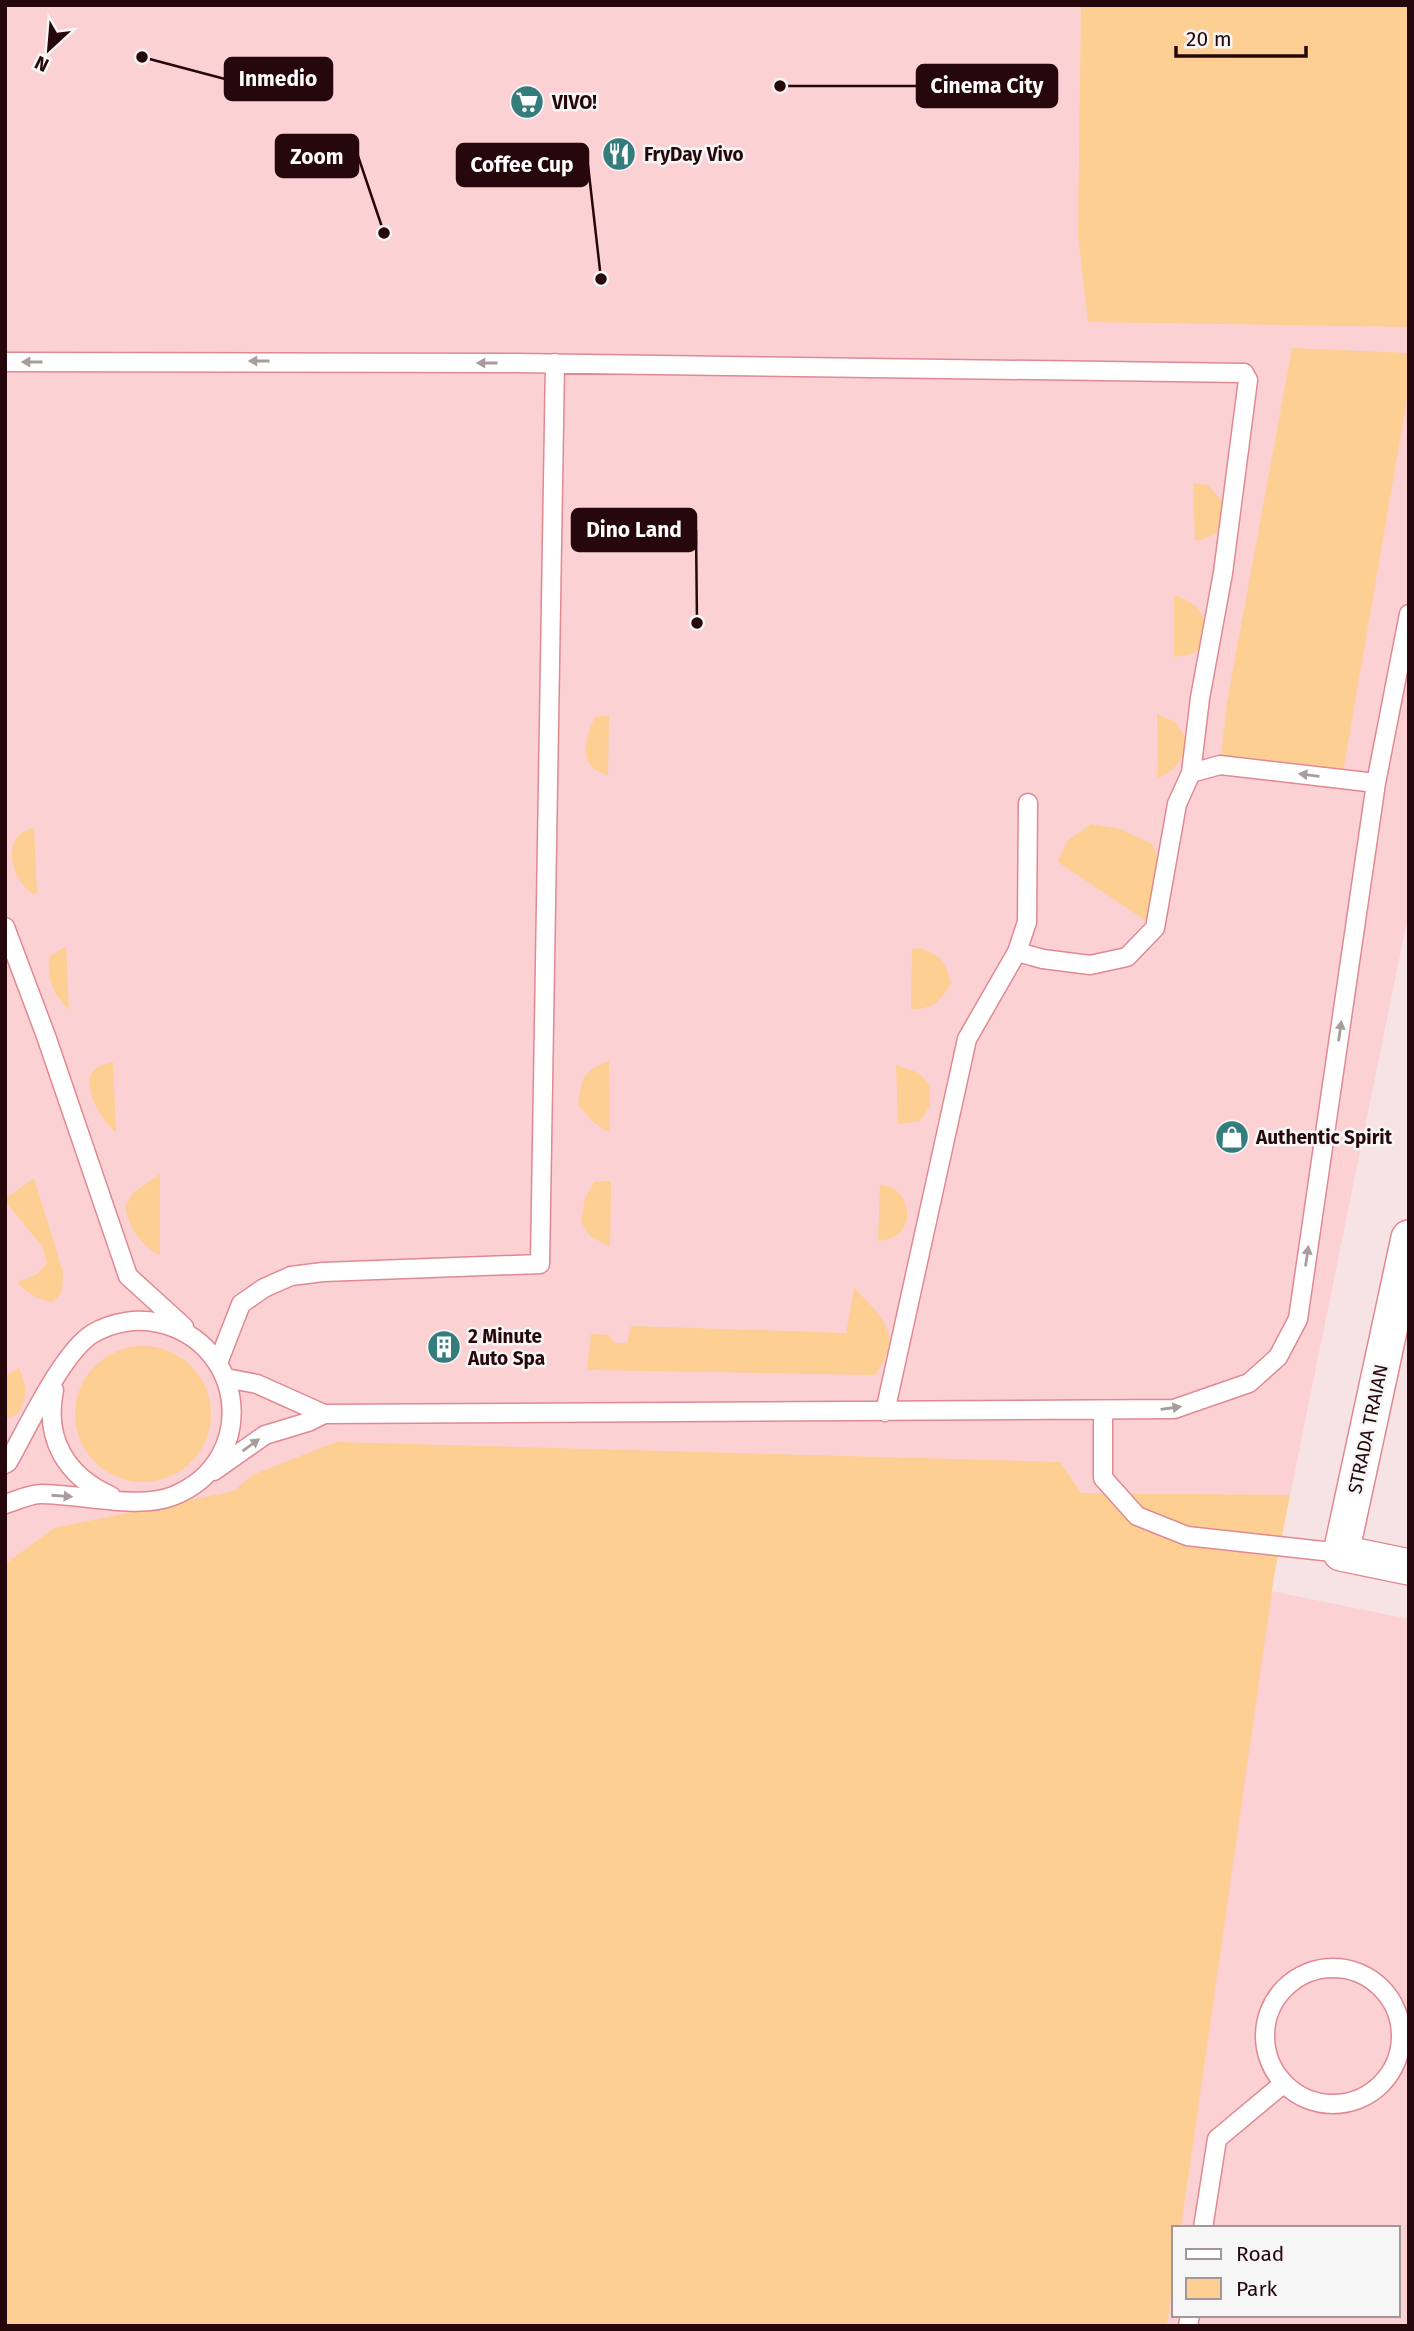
<svg xmlns="http://www.w3.org/2000/svg" width="1414" height="2331" font-family="'Fira Sans',sans-serif">
<style>
.built{fill:#fbd1d4}
.green{fill:#fdcf93}
.lines{fill:none;stroke-linecap:round;stroke-linejoin:round}
.lane-casing{stroke:#e08991;stroke-width:21}
.street-casing{stroke:#e08991;stroke-width:38}
.lane{stroke:#fff;stroke-width:18}
.street{stroke:#fff;stroke-width:35}
.oneway{fill:#a89c9e}
.labels{text-anchor:middle;dominant-baseline:central;stroke-width:5;stroke-linejoin:round;paint-order:stroke}
.poi-label{font-size:19px;font-weight:bold;fill:#26070c;stroke:#f6f6f6;text-anchor:start}
.street-label{font-size:19px;fill:#26070c;stroke:#f6f6f6}
.leader{fill:none;stroke:#26070c;stroke-width:2.5}
.callout-dot{fill:#26070c;stroke:#f6f6f6;stroke-width:2.5}
.callout{fill:#26070c;stroke:#26070c;stroke-width:2.5}
.callout-label{font-size:21px;text-anchor:middle;font-weight:bold;fill:#fff}
</style>
<rect width="100%" height="100%" fill="#f7e3e4"/>
<path class="built" d="M 5,5 L 1409,5 L 1409,911 L 1290,1495 L 263,1486 L 54,1528 L 5,1564 Z
M 1271,1591 L 1409,1619 L 1409,2326 L 1167,2326 L 1174,2272 L 1174,2315 L 1398,2315 L 1398,2228 L 1181,2228 Z"/>
<path class="green" d="M 1081,5 L 1409,5 L 1409,327 L 1088,322 L 1078,235 Z
M 1292,348 L 1409,353 L 1409,387 L 1341,784 L 1220,765 L 1227,702 Z
M 1193,483 L 1208,485 L 1226,506 C 1221,529 1220,536 1195,541 Z
M 1174,595 C 1203,605 1209,618 1202,647 L 1192,654 L 1174,657 Z
M 1157,714 L 1175,722 L 1187,740 C 1182,761 1178,768 1158,778 Z
M 609,715 L 608,775 C 577,768 584,739 595,717 Z
M 1091,824 L 1120,829 L 1152,844 L 1163,868 L 1151,924 L 1058,862 L 1067,841 Z
M 34,828 L 37,893 L 33,894 C 10,879 0,834 34,828 Z
M 66,946 L 69,1010 C 54,995 45,977 50,956 Z
M 920,948 C 943,957 945,961 951,984 C 939,1002 934,1009 911,1009 L 912,949 Z
M 609,1061 L 610,1133 L 592,1121 L 578,1105 C 582,1078 582,1071 609,1061 Z
M 113,1062 L 116,1132 C 103,1123 86,1093 90,1077 C 92,1067 104,1064 113,1062 Z
M 896,1065 L 919,1073 L 930,1086 L 930,1106 L 920,1121 L 898,1124 Z
M 160,1174 L 160,1255 C 140,1245 130,1229 125,1207 L 133,1193 Z
M 34,1178 L 63,1272 L 62,1293 L 53,1302 C 37,1300 29,1294 17,1282 L 36,1275 L 47,1263 L 42,1246 L 5,1201 L 5,1199 Z
M 611,1181 L 610,1247 L 590,1236 L 581,1222 L 585,1198 L 594,1182 Z
M 880,1185 C 912,1185 921,1238 878,1241 Z
M 854,1288 C 884,1318 904,1335 875,1375 L 587,1370 L 591,1334 L 608,1335 L 615,1343 L 627,1343 L 631,1326 L 846,1333 Z
M75 1414a68 68 0 1 1 136 0a68 68 0 1 1-136 0Z
M 19,1368 C 27,1388 28,1394 18,1414 L 5,1419 L 5,1376 Z
M 336,1442 L 1060,1462 L 1081,1493 L 1290,1495 L 1274,1576 L 1181,2228 L 1174,2228 L 1174,2276 L 1167,2326 L 5,2326 L 5,1564 L 54,1528 L 234,1491 L 252,1475 Z"/>
<g class="lines">
<g class="lane-casing">
<path id="lane" d="M 5,362 L 515,363 L 1244,373 L 1248,380 L 1223,573 L 1200,698 L 1191,773 L 1177,804 L 1155,928 L 1127,957 L 1090,965 L 1043,959 L 1017,952
M 1191,773 L 1220,765 L 1376,783
M 5,927 L 46,1036 L 128,1276 L 184,1327
M 218,1363 L 241,1304 L 264,1288 L 291,1276 L 323,1272 L 540,1264 L 555,363
M 226,1378 L 257,1384 L 324,1414 L 1174,1409 L 1249,1383 L 1278,1357 L 1298,1319 L 1376,783 L 1409,614
M 54,1390 C 44,1439 66,1476 111,1496
M 1103,1411 L 1103,1478 L 1137,1516 L 1187,1536 L 1341,1553
M 885,1412 L 967,1039 L 1017,952 L 1027,922 L 1028,803
M 5,1464 L 8,1462 C 27,1429 62,1353 92,1334 C 112,1322 137,1318 159,1323 C 247,1343 259,1462 173,1496 C 138,1510 80,1494 41,1494 C 29,1494 16,1501 5,1504
M 214,1471 L 265,1435 L 308,1422 L 324,1414
M1265 2036a68 68 0 1 1 136 0a68 68 0 1 1-136 0Z
M 1203,2228 L 1217,2139 L 1284,2083
M 1188,2326 L 1190,2315"/>
</g>
<g class="street-casing">
<path id="street" d="M 1409,1238 L 1341,1553 L 1409,1567"/>
</g>
<use href="#lane" class="lane"/>
<use href="#street" class="street"/>
</g>
<defs><path id="oneway-solid" d="M-6-.8H1V-3.2L6.5 0L1 3.2V.8H-6Z" transform="scale(1.75)"/></defs>
<g class="oneway">
<use href="#oneway-solid" transform="translate(259 361) rotate(-180)"/>
<use href="#oneway-solid" transform="translate(32 362) rotate(180)"/>
<use href="#oneway-solid" transform="translate(487 363) rotate(-180)"/>
<use href="#oneway-solid" transform="translate(1309 775) rotate(-173)"/>
<use href="#oneway-solid" transform="translate(1340 1031) rotate(-82)"/>
<use href="#oneway-solid" transform="translate(1307 1256) rotate(-82)"/>
<use href="#oneway-solid" transform="translate(1171 1408) rotate(-8)"/>
<use href="#oneway-solid" transform="translate(251 1445) rotate(-36)"/>
<use href="#oneway-solid" transform="translate(62 1496) rotate(4)"/>
</g>
<defs>
<g id="supermarket-disc" transform="scale(1.75)"><circle r="9.5" fill="#357d7c" stroke="#f6f6f6"/><path d="M-6-5.5h2.5l.6 2H6L4.5 2H-2.5L-4.4-4H-6ZM-1.5 3.2a1.3 1.3 0 1 0 .1 0ZM3 3.2a1.3 1.3 0 1 0 .1 0Z" fill="#fff"/></g>
<g id="restaurant-disc" transform="scale(1.75)"><circle r="9.5" fill="#357d7c" stroke="#f6f6f6"/><path d="M-5-6h1v4h1v-4h1v4h1v-4h1v5L-1.5 .5V6h-2V.5L-5-1ZM5-6V6H3V1.5H1.5Q1.5-4 5-6Z" fill="#fff"/></g>
<g id="shop-disc" transform="scale(1.75)"><circle r="9.5" fill="#357d7c" stroke="#f6f6f6"/><path d="M-5-2.5h2.3a2.7 3.5 0 0 1 5.4 0H5L5.5 6h-11ZM-1.5-2.5h3a1.5 2.3 0 0 0-3 0Z" fill="#fff"/></g>
<g id="building-disc" transform="scale(1.75)"><circle r="9.5" fill="#357d7c" stroke="#f6f6f6"/><path d="M-4-6H4V6H1V3H-1V6H-4ZM-2.5-4.3h1.7v1.8h-1.7ZM.8-4.3h1.7v1.8H.8ZM-2.5-1h1.7V.8h-1.7ZM.8-1h1.7V.8H.8Z" fill="#fff"/></g>
</defs>
<g fill-rule="evenodd">
<use href="#supermarket-disc" x="527" y="102"/>
<use href="#restaurant-disc" x="619" y="154"/>
<use href="#shop-disc" x="1232" y="1137"/>
<use href="#building-disc" x="444" y="1347"/>
</g>
<g class="labels">
<g class="poi-label">
<text x="552" y="102">VIVO!</text>
<text x="644" y="154">FryDay Vivo</text>
<text x="1256" y="1137">Authentic Spirit</text>
<text x="468" y="1336">2 Minute<tspan x="468" dy="22">Auto Spa</tspan></text>
</g>
<g class="street-label">
<text transform="translate(1368 1429) rotate(-78)">STRADA TRAIAN</text>
</g>
</g>
<path class="leader" d="M142 57L225 79M780 86L917 86M384 233L358 156M601 279L588 165M697 623L696 530"/>
<g class="callout-dot">
<circle cx="142" cy="57" r="7"/>
<circle cx="780" cy="86" r="7"/>
<circle cx="384" cy="233" r="7"/>
<circle cx="601" cy="279" r="7"/>
<circle cx="697" cy="623" r="7"/>
</g>
<g class="callout">
<rect x="225" y="58" width="107" height="42" rx="7"/>
<rect x="917" y="65" width="140" height="42" rx="7"/>
<rect x="276" y="135" width="82" height="42" rx="7"/>
<rect x="457" y="144" width="131" height="42" rx="7"/>
<rect x="572" y="509" width="124" height="42" rx="7"/>
</g>
<g class="callout-label">
<text x="278" y="86">Inmedio</text>
<text x="987" y="93">Cinema City</text>
<text x="317" y="164">Zoom</text>
<text x="522" y="172">Coffee Cup</text>
<text x="634" y="537">Dino Land</text>
</g>
<rect width="1414" height="2331" fill="none" stroke="#26070c" stroke-width="14"/>
<rect x="1172" y="2226" width="228" height="91" fill="#f6f6f6" stroke="#a39698" stroke-width="2"/>
<rect x="1186" y="2249" width="35" height="10" fill="#ffffff" stroke="#a39698" stroke-width="2"/>
<text x="1236" y="2261" font-size="21" fill="#26070c">Road</text>
<rect x="1186" y="2278" width="35" height="21" fill="#fdcf93" stroke="#a39698" stroke-width="2"/>
<text x="1236" y="2296" font-size="21" fill="#26070c">Park</text>
<g transform="translate(49 49) rotate(206)" stroke="#f6f6f6" stroke-width="5" paint-order="stroke">
<path d="M0-5L12 26L0 18L-12 26Z" fill="#26070c"/>
<text y="-10" font-size="19" font-weight="bold" text-anchor="middle" fill="#26070c">N</text>
</g>
<path d="M1176 46v10h130v-10" fill="none" stroke="#26070c" stroke-width="3.5"/>
<text x="1186" y="46" font-size="21" fill="#26070c" stroke="#f6f6f6" stroke-width="5" paint-order="stroke">20 m</text>
</svg>
